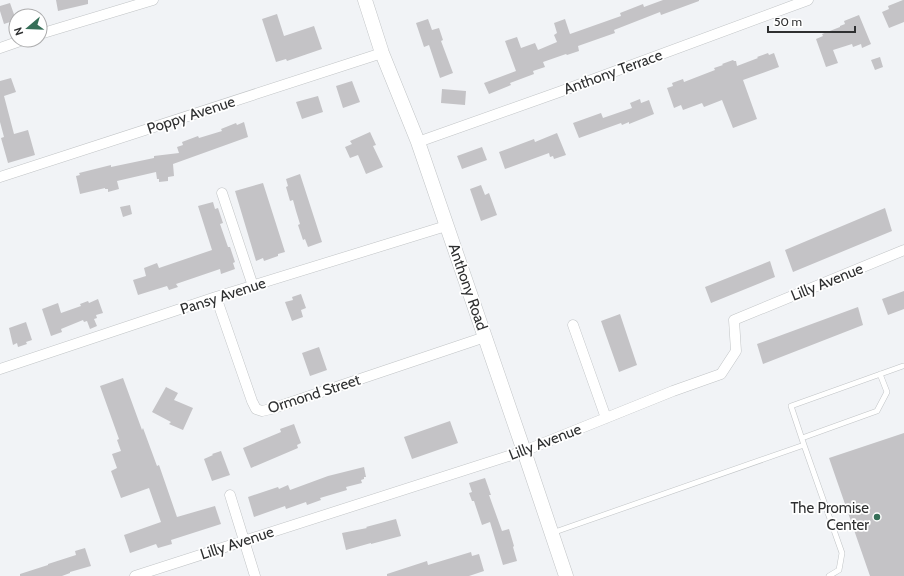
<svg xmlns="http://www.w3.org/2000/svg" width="904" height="576" font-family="Cabin,sans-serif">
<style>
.building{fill:#c4c3c6}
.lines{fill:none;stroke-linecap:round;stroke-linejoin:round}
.lane-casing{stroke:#c1c4c6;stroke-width:6}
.street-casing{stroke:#c1c4c6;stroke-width:11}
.secondary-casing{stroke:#c1c4c6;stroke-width:15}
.lane{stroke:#fff;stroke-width:5}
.street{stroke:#fff;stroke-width:10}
.secondary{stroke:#fff;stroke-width:14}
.poi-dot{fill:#366f58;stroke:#fff;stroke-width:1.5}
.labels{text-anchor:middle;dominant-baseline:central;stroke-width:3.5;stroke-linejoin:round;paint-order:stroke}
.street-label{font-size:15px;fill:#2f3031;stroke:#fff}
.poi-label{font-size:15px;fill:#2f3031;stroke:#fff;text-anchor:end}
</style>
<rect width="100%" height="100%" fill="#f1f3f6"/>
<path class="building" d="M 56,0 L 88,0 L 88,4 L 58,11 Z
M 663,0 L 699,0 L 699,1 L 661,15 L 660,12 L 614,30 L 615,33 L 578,46 L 579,51 L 567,55 L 566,54 L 543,62 L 545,67 L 533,71 L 534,74 L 510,83 L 511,85 L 489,94 L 484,83 L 516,71 L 505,41 L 517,37 L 521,48 L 535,43 L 538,50 L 557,42 L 554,35 L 557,33 L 554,23 L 565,19 L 570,34 L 621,16 L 620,13 L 643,4 L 644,7 Z
M 903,0 L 904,0 L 904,22 L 889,28 L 882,12 L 889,9 L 888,6 Z
M 10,3 L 16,20 L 4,24 L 0,11 L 0,6 Z
M 277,14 L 284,36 L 314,26 L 322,49 L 287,61 L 286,59 L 276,62 L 262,19 Z
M 859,15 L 871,44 L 862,48 L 861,44 L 853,47 L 852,44 L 833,50 L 838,63 L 826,67 L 816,39 L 823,36 L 822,34 L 840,27 L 840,26 L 845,24 L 844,21 Z
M 428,19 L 432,30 L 439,28 L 443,40 L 441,41 L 453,73 L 440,78 L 429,45 L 424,47 L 416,23 Z
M 768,53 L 769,55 L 774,53 L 779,67 L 743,80 L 757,119 L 733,128 L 722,100 L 704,107 L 702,103 L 683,110 L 681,105 L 674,108 L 667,88 L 673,86 L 672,83 L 683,79 L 684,82 L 715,70 L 714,68 L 723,65 L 722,64 L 733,60 L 734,61 L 736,61 L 737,66 L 758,58 L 757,57 Z
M 880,57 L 883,67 L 875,70 L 871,60 Z
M 11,78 L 16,92 L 4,96 L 14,134 L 28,130 L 35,155 L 8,163 L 1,138 L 4,137 L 0,122 L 0,81 Z
M 352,81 L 360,102 L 343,108 L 336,86 Z
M 442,89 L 466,91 L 465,105 L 441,103 Z
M 318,96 L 323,112 L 302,119 L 296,102 Z
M 640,99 L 641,103 L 649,100 L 654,114 L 629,124 L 629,122 L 622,125 L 621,123 L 579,138 L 573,123 L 601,113 L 603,118 L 632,108 L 630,103 Z
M 244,122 L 248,137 L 173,164 L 174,176 L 168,177 L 168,181 L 159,182 L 159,179 L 157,179 L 156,172 L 117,181 L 119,189 L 108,192 L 108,189 L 105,189 L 105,188 L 80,194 L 76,176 L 80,175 L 79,173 L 111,165 L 111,167 L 154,158 L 154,156 L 179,153 L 177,147 L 183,145 L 182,142 L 198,136 L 199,138 L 222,131 L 221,129 L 236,123 L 237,125 Z
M 370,132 L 376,145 L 373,146 L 383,167 L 366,174 L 358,155 L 350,158 L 345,147 L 352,144 L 350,141 Z
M 557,133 L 566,155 L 554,159 L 553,156 L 550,157 L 549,153 L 505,169 L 499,152 L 534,139 L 535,142 Z
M 482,147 L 487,160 L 462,169 L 457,156 Z
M 300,174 L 322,242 L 308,247 L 305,239 L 303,240 L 298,225 L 300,224 L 296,211 L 293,200 L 290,201 L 286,187 L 288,186 L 286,179 Z
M 263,183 L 285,252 L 278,254 L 278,256 L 264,261 L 263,258 L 256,261 L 235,191 Z
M 481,185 L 485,195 L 489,193 L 497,215 L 481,221 L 470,189 Z
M 213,202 L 215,209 L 218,208 L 223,223 L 220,224 L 228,247 L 230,247 L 235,262 L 233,263 L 235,269 L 221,274 L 220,269 L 176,284 L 178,287 L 169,290 L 167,286 L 138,295 L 133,280 L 146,276 L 144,268 L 157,263 L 159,268 L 212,250 L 198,206 Z
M 130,205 L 132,214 L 123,217 L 120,207 Z
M 885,208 L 892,231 L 793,272 L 785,250 Z
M 770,261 L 775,277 L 711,303 L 705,287 Z
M 904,291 L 904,309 L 888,315 L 882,299 Z
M 301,294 L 306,308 L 301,310 L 303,317 L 292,321 L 285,302 L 293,300 L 292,297 Z
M 98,299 L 103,313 L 96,315 L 97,318 L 94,319 L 97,326 L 90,329 L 87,321 L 84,322 L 83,320 L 61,329 L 62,332 L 51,336 L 42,309 L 58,303 L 61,313 L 81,306 L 80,304 L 88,301 L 89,303 Z
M 858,307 L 863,325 L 763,364 L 757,344 Z
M 620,314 L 637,365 L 619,372 L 601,321 Z
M 26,322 L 32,340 L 26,342 L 27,344 L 18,347 L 17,343 L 13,345 L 9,328 Z
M 319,347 L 327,370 L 310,376 L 302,353 Z
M 123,378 L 142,430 L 143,428 L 157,466 L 159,465 L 177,517 L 215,506 L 221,524 L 171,540 L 172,544 L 158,548 L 156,544 L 130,553 L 124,535 L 161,522 L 149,488 L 121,498 L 111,471 L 117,468 L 112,454 L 121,451 L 117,440 L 119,439 L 100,386 Z
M 166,387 L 178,393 L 174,400 L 193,408 L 183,430 L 169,424 L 171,422 L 152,412 Z
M 450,421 L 458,443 L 412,459 L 404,437 Z
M 294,424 L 301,443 L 297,445 L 298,448 L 251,468 L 243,448 L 281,432 L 280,429 Z
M 904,433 L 904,576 L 870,576 L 829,458 Z
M 221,451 L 230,475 L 212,481 L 204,459 L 213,455 L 212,454 Z
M 364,467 L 366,477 L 364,477 L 364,479 L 361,480 L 362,483 L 346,487 L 347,490 L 320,498 L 321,500 L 307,505 L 306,502 L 286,509 L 285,506 L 254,517 L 248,497 L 278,487 L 279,489 L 288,485 L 290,490 L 328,476 Z
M 485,478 L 491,495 L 489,495 L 502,531 L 509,529 L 514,546 L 513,547 L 517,561 L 503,565 L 490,522 L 482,525 L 474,501 L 472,501 L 469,493 L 472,492 L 469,483 Z
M 396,519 L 401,536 L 371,544 L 371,543 L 346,550 L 342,533 L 367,528 L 366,527 Z
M 85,548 L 91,566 L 70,572 L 70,573 L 62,576 L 20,576 L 20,574 L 48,565 L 48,564 L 76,555 L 75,551 Z
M 471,552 L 472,556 L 479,554 L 484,571 L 469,576 L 387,576 L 387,574 L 427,561 L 428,565 Z"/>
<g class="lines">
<g class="lane-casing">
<path id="lane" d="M 802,438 L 877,411 L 887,392 L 880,374
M 804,445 L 791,406 L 903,366
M 552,533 L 804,445 L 842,553 L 839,570 L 829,576"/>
</g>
<g class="street-casing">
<path id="street" d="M 40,34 L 153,0
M 0,48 L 23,40
M 418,142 L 559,92 L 808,0
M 0,177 L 382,53
M 222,193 L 253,286
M 216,297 L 252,401 L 256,409 L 262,411 L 271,409 L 485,337
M 573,325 L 606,418
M 0,369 L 216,297 L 446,226
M 230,495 L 255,576
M 135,576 L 524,451 L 673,391 L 721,374 L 736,351 L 734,320 L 904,250"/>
</g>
<g class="secondary-casing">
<path id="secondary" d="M 365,0 L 382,53 L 418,142 L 524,451 L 566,576"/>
</g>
<use href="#lane" class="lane"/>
<use href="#street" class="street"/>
<use href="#secondary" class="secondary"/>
</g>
<circle class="poi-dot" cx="877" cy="517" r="4"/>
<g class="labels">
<g class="street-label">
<text transform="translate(613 72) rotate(-20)">Anthony Terrace</text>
<text transform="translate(191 115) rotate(-18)">Poppy Avenue</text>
<text transform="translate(827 282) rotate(-22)">Lilly Avenue</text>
<text transform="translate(468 287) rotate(71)">Anthony Road</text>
<text transform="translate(223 296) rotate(-18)">Pansy Avenue</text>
<text transform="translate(314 394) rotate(-18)">Ormond Street</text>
<text transform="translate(545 442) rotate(-21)">Lilly Avenue</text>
<text transform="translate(237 543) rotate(-18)">Lilly Avenue</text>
</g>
<g class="poi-label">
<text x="869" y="508">The Promise<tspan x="869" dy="17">Center</tspan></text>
</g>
</g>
<g transform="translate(28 28) rotate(251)"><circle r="19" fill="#ffffff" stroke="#acacad"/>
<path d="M0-3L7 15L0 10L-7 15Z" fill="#366f58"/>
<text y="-6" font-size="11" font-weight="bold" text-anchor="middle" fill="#2f3031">N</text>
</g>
<path d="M768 26v6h87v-6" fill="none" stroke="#2f3031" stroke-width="2"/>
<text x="774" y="26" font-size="12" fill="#2f3031" stroke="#ffffff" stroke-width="3" paint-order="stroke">50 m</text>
</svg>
